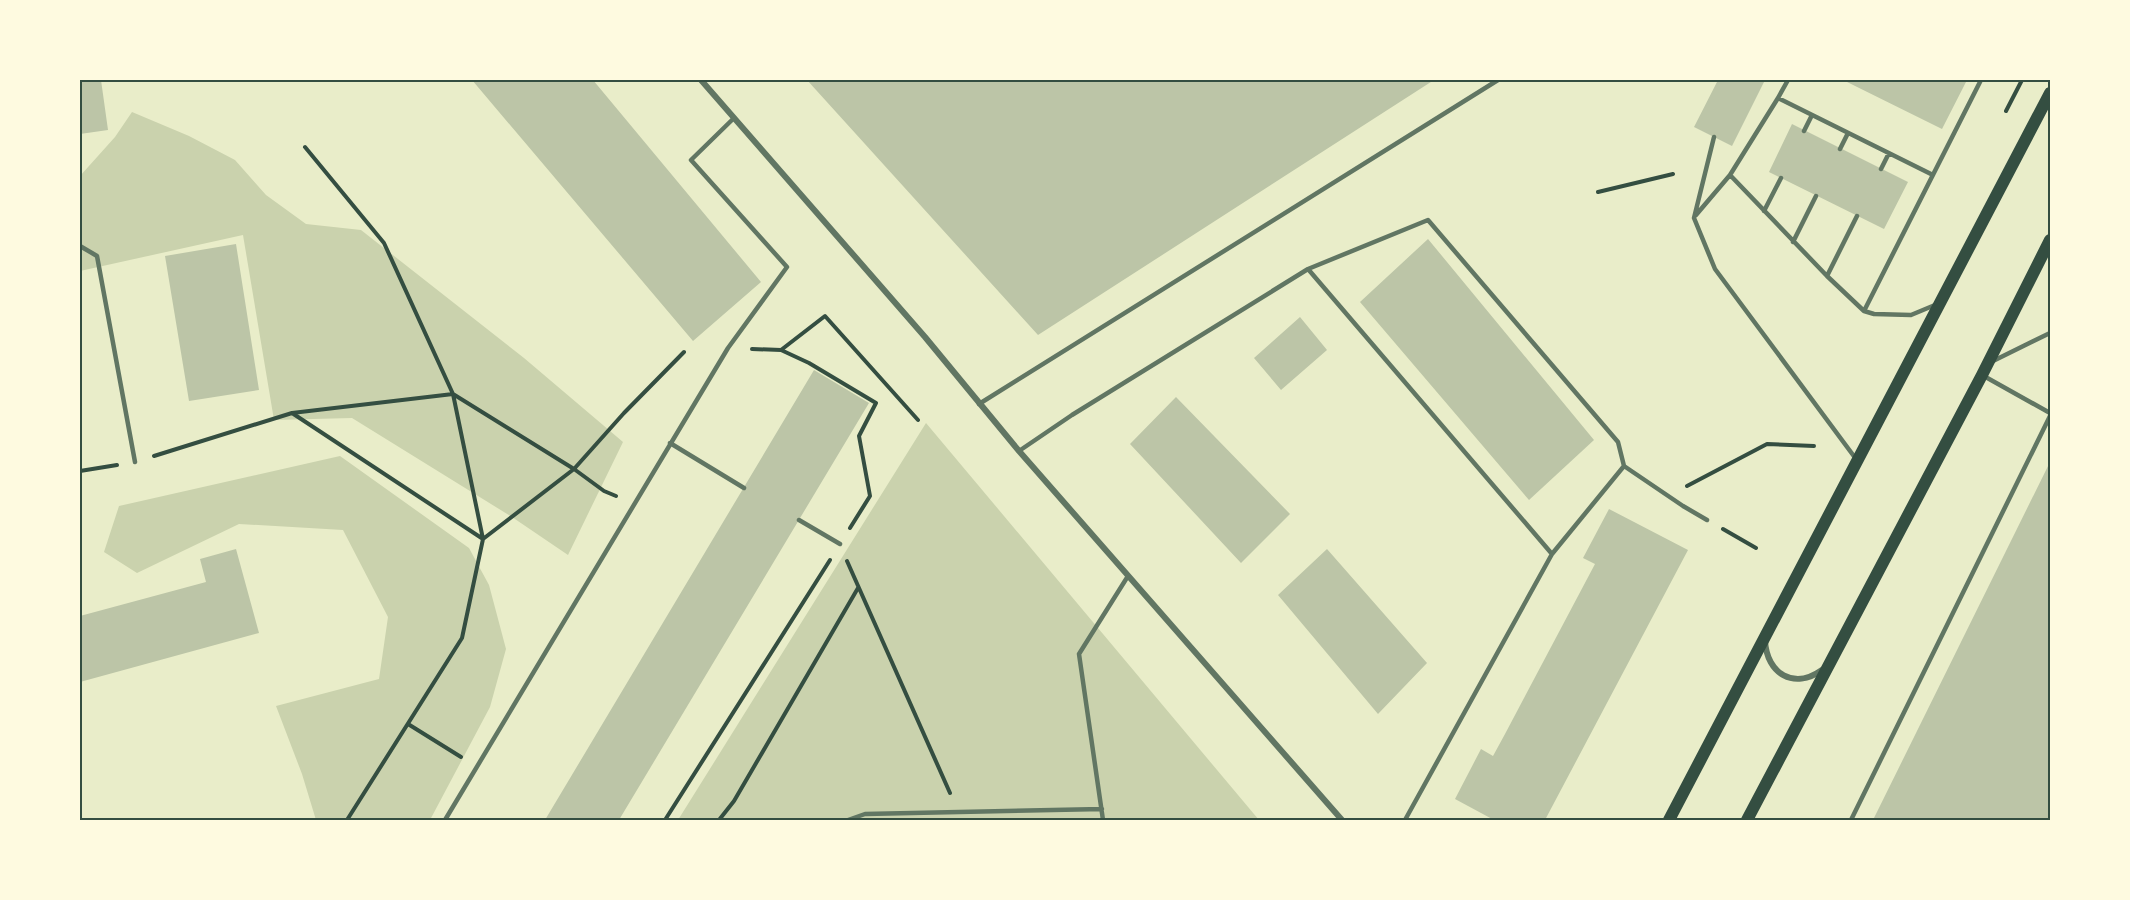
<svg xmlns="http://www.w3.org/2000/svg" width="2130" height="900" font-family="Lato,sans-serif">
<style>
.green{fill:#cad2ad}
.building{fill:#bcc5a7}
.lines{fill:none;stroke-linecap:round;stroke-linejoin:round}
.path{stroke:#344e41;stroke-width:4}
.service{stroke:#617663;stroke-width:4.5}
.minor{stroke:#617663;stroke-width:6}
.secondary{stroke:#344e41;stroke-width:12}
.neatline{fill:none;stroke:#344e41;stroke-width:2}
</style>
<rect width="100%" height="100%" fill="#e9edc9"/>
<path class="green" d="M 132,112 L 189,136 L 235,160 L 266,195 L 306,224 L 361,230 L 524,358 L 623,442 L 568,555 L 512,517 L 352,418 L 274,420 L 243,235 L 80,271 L 80,176 L 115,137 Z
M 926,423 L 1259,820 L 678,820 Z
M 340,456 L 469,548 L 489,585 L 506,649 L 490,707 L 430,820 L 316,820 L 302,774 L 276,706 L 379,679 L 388,617 L 343,530 L 239,524 L 137,573 L 104,552 L 119,506 Z"/>
<path class="building" d="M 80,80 L 101,80 L 108,130 L 80,134 Z
M 472,80 L 593,80 L 761,282 L 693,341 Z
M 807,80 L 1434,80 L 1038,335 Z
M 1718,80 L 1765,80 L 1732,146 L 1694,127 Z
M 1843,80 L 1967,80 L 1942,129 Z
M 1792,124 L 1908,182 L 1884,229 L 1769,172 Z
M 1428,239 L 1594,440 L 1529,500 L 1360,302 Z
M 236,244 L 259,390 L 189,401 L 165,256 Z
M 1300,317 L 1327,350 L 1281,390 L 1254,358 Z
M 814,370 L 869,403 L 619,820 L 545,820 Z
M 1176,397 L 1290,514 L 1241,563 L 1130,444 Z
M 2050,462 L 2050,820 L 1873,820 Z
M 1609,509 L 1688,550 L 1545,820 L 1494,820 L 1455,799 L 1481,749 L 1493,756 L 1505,734 L 1595,564 L 1583,558 Z
M 236,549 L 259,633 L 80,682 L 80,616 L 206,582 L 200,559 Z
M 1327,549 L 1427,663 L 1378,714 L 1278,595 Z"/>
<g class="lines">
<path class="path" d="M 2006,111 L 2022,80
M 305,147 L 384,243 L 453,394 L 483,539
M 1598,192 L 1673,174
M 752,349 L 781,350 L 809,363 L 876,403 L 859,436 L 870,496 L 850,528
M 781,350 L 825,316 L 918,420
M 292,413 L 483,539
M 154,456 L 292,413 L 453,394 L 574,469 L 604,491 L 616,496
M 80,471 L 117,465
M 1687,486 L 1767,444 L 1814,446
M 1723,529 L 1756,548
M 847,561 L 950,793
M 408,724 L 461,757
M 347,820 L 462,638 L 483,539 L 574,469 L 624,413 L 684,352
M 665,820 L 830,560
M 719,820 L 734,801 L 858,588"/>
<path class="service" d="M 1778,98 L 1933,175
M 1804,131 L 1812,115
M 1714,137 L 1694,218 L 1715,269 L 1856,459
M 1840,149 L 1848,133
M 1881,169 L 1889,153
M 1730,175 L 1827,276 L 1864,311 L 1874,314 L 1911,315 L 1935,305
M 1764,211 L 1781,178
M 1696,215 L 1730,175 L 1778,98 L 1788,80
M 1793,242 L 1816,196
M 80,246 L 97,256 L 135,462
M 1308,269 L 1428,220 L 1618,442 L 1624,466
M 1827,276 L 1857,216
M 1864,311 L 1981,80
M 1993,361 L 2050,333
M 1982,375 L 2050,413
M 979,404 L 1498,80
M 670,443 L 744,488
M 1019,451 L 1072,415 L 1308,269 L 1552,554 L 1405,820
M 799,520 L 840,544
M 1552,554 L 1624,466 L 1683,506 L 1707,520
M 445,820 L 728,348 L 787,267 L 691,160 L 734,118
M 848,820 L 865,814 L 1102,809
M 1103,820 L 1079,654 L 1128,576
M 1851,820 L 2050,416"/>
<path class="minor" d="M 701,80 L 925,337 L 1019,451 L 1342,820
M 1765,641 C 1767,674 1794,690 1822,670"/>
<path class="secondary" d="M 1669,820 L 2050,93
M 1747,820 L 1982,375 L 2050,240"/>
</g>
<rect width="2130" height="900" fill="none" stroke="#fefae0" stroke-width="162"/>
<rect x="81" y="81" width="1968" height="738" class="neatline"/>
</svg>
